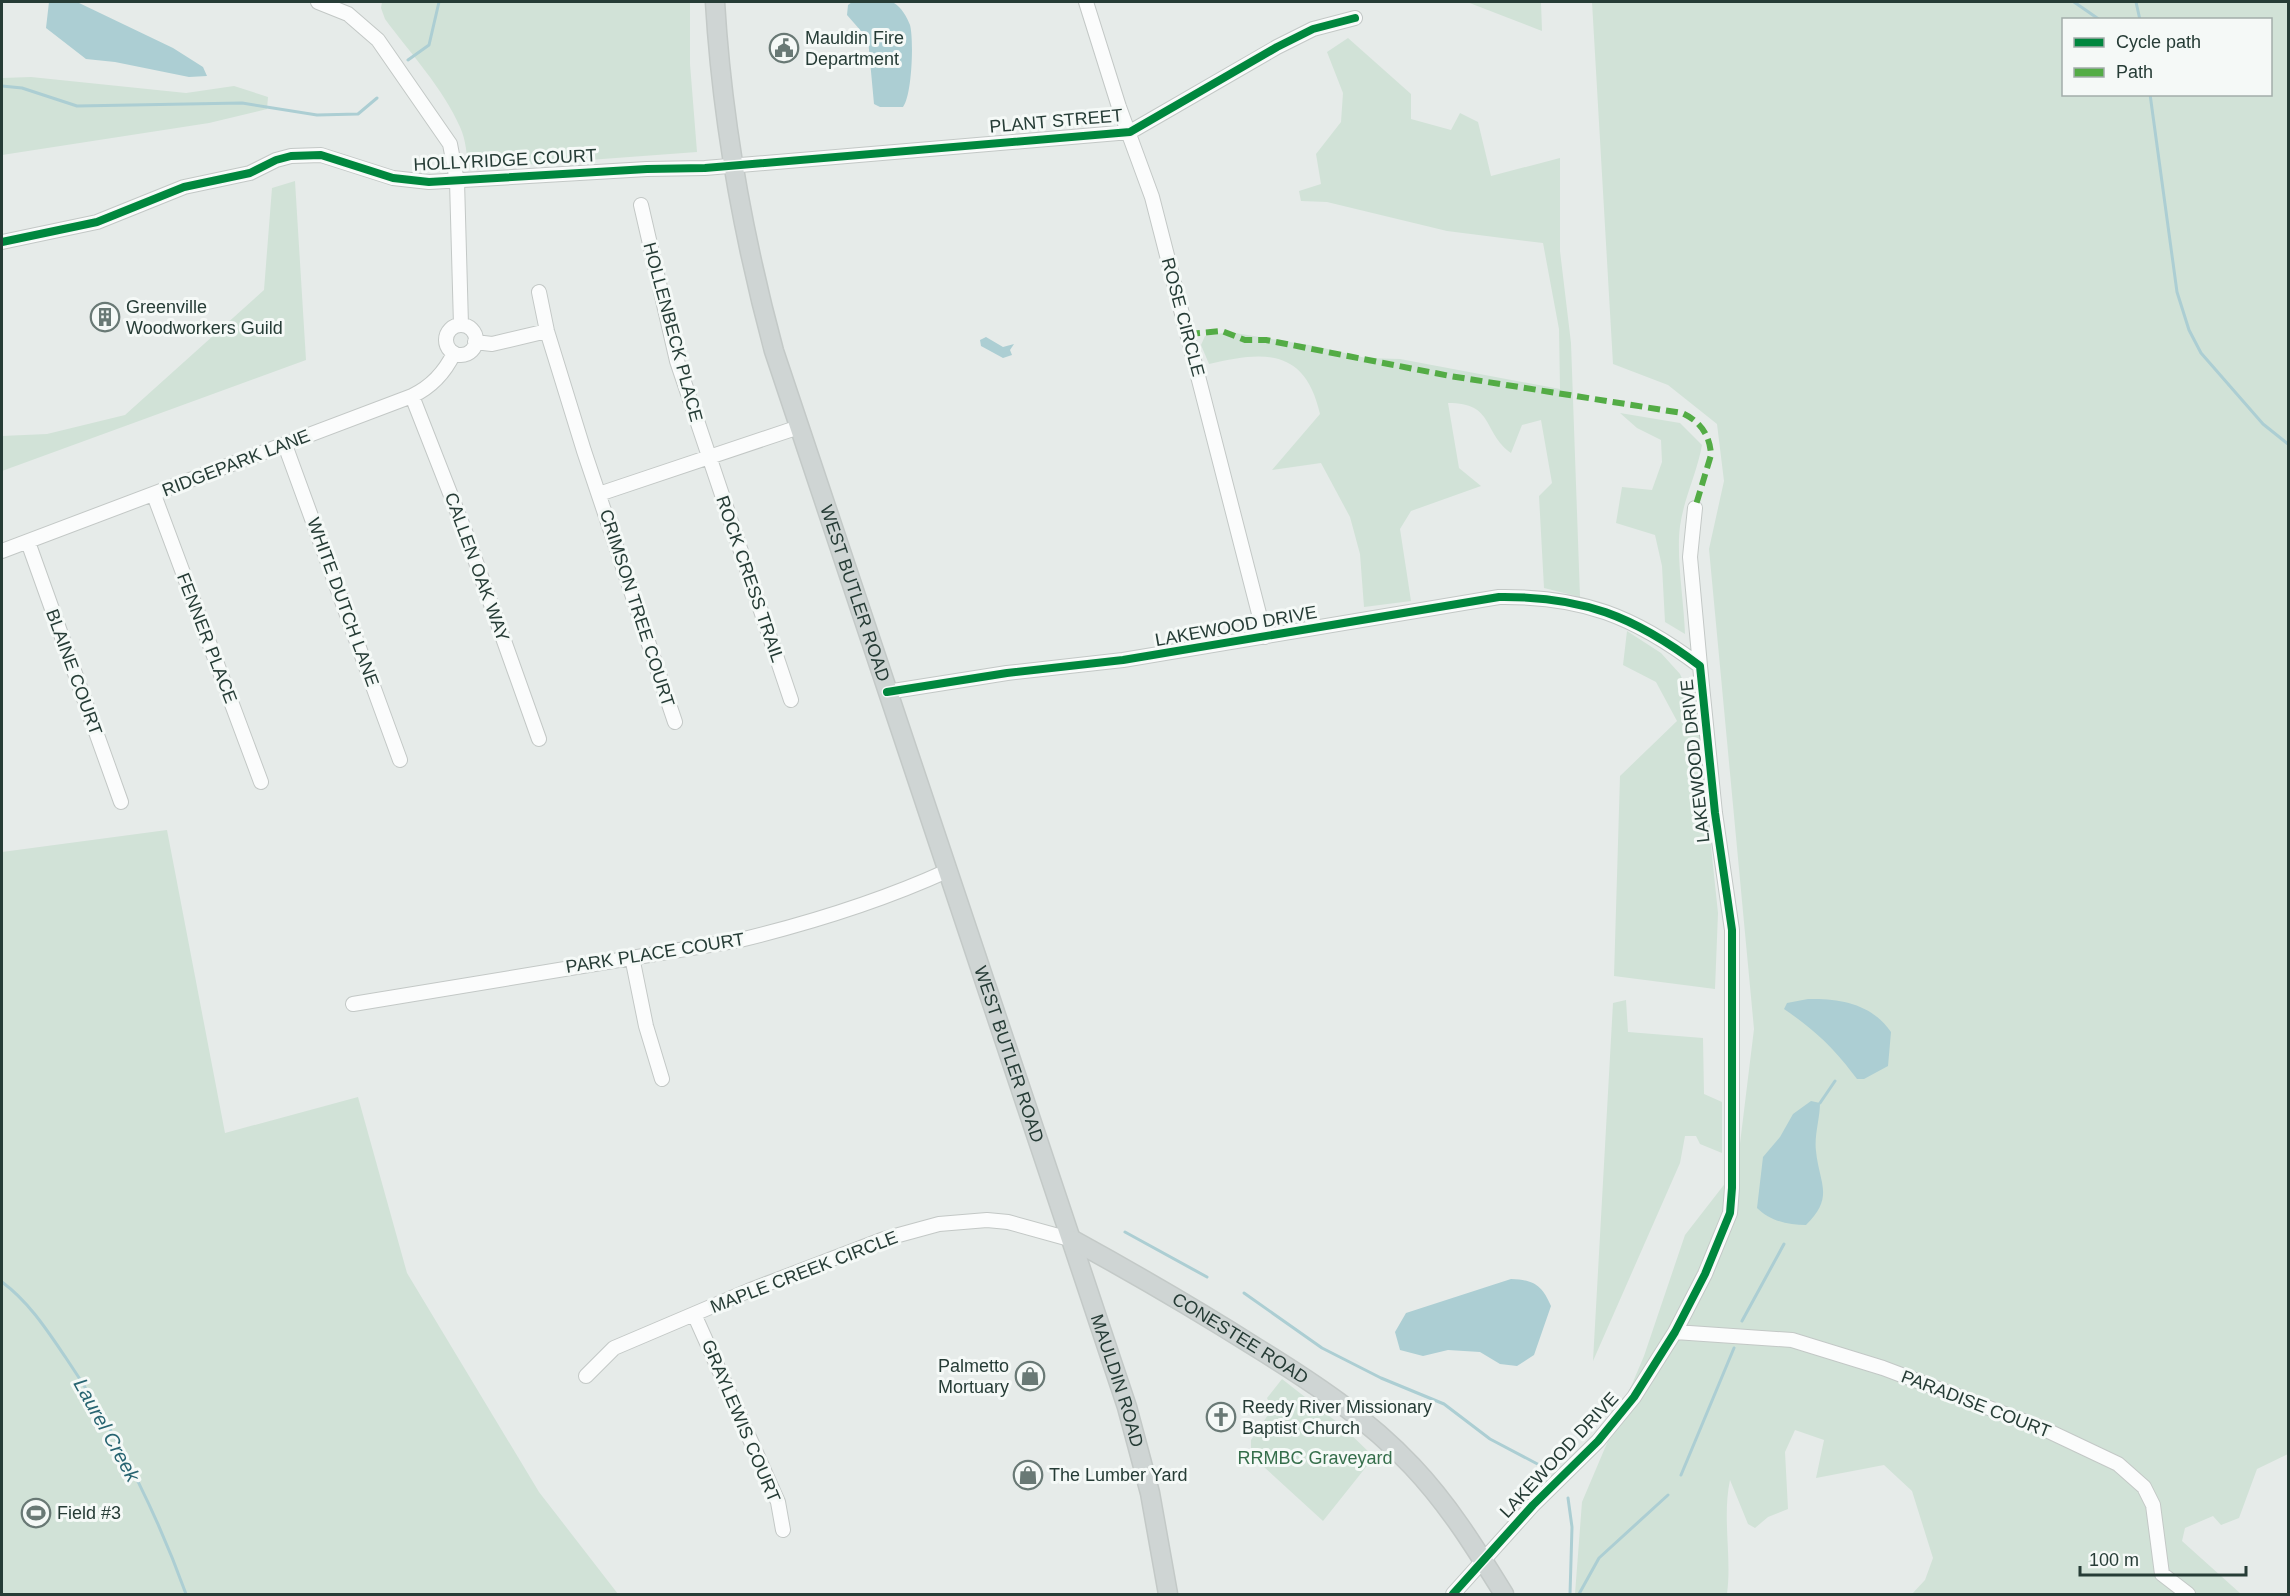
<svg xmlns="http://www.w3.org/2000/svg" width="2290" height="1596" font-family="Arial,sans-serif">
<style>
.green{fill:#d1e2d7;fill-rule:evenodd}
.water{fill:#acced3}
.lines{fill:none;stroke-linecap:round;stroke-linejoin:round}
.stream{stroke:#acced3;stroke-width:3}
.minor-casing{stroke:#c3c8c6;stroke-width:16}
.major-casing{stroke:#c3c9c7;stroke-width:21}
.minor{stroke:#fbfcfc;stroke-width:14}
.major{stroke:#cfd5d4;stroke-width:18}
.quiet{stroke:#53ac45;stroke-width:6;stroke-dasharray:12 6;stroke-linecap:butt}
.cycleway-casing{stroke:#f5f9f7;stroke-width:11}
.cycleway{stroke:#00873e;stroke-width:8}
.labels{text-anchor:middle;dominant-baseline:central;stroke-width:6;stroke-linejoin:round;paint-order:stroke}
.poi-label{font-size:18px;fill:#263c36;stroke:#f5f9f7;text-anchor:start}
.street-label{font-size:18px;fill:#263c36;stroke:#f5f9f7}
.park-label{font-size:18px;fill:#356e4b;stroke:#f5f9f7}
.water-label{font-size:20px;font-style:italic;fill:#276471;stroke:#f5f9f7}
</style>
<rect width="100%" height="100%" fill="#e6ebe9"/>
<path class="green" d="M 382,2 L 690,2 L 690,64 L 697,152 L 468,169 C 467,155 466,140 460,127 C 443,88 410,53 385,19 L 381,8 Z
M 1467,2 L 1541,2 L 1542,31 Z
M 1592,2 L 2288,2 L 2288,1454 L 2257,1469 L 2239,1518 L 2221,1525 L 2213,1516 L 2185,1528 L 2182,1541 L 2241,1594 L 1912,1594 L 1925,1580 L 1933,1558 L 1912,1491 L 1884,1465 L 1816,1478 L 1824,1440 L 1795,1430 L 1785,1452 L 1788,1509 L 1768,1517 L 1755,1528 L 1748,1524 L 1730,1480 C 1722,1518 1732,1556 1727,1594 L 1575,1594 L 1582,1502 L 1644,1356 L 1685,1235 L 1737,1168 L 1754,1029 L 1709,549 L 1724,481 L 1717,424 L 1668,385 L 1613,364 ZM 2064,20 L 2270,20 L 2270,94 L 2064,94 Z
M 1348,38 L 1411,94 L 1411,119 L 1451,130 L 1460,113 L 1478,122 L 1491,176 L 1560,158 L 1560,251 L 1571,343 L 1580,597 L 1544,588 L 1539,496 L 1552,483 L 1541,420 L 1522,425 L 1511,453 C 1482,432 1495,403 1448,403 L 1459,468 L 1481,486 L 1411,511 L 1400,529 L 1411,601 L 1364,607 L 1360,554 L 1350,517 L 1321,463 L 1272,470 L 1320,414 C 1305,348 1264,351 1209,364 L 1201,345 L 1205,336 L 1229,332 L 1315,346 L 1366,358 L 1400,359 L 1560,389 L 1559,329 L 1543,243 L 1447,231 L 1327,202 L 1301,201 L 1299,191 L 1321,184 L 1316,154 L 1341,122 L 1343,93 L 1327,52 Z
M 31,77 L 186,93 L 234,86 L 268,97 L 267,109 L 209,123 L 2,155 L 2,78 Z
M 295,181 L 306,360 L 2,471 L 2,436 L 47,434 L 125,415 L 264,290 L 272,188 Z
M 1620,413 L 1680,423 L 1702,445 C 1697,473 1684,498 1680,526 C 1676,557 1684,602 1685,634 L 1665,622 L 1662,566 L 1655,535 L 1616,523 L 1622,487 L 1652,490 L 1662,462 L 1661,440 L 1637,428 Z
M 1627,631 L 1661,653 L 1680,674 L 1697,713 L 1718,913 L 1715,989 L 1614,976 L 1620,776 L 1677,721 L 1656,682 L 1623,665 Z
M 167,830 L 225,1133 L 358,1097 L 407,1273 L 539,1492 L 618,1594 L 2,1594 L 2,852 Z
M 1626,1000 L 1628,1032 L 1703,1038 L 1704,1094 L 1722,1102 L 1722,1153 L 1700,1144 L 1696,1136 L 1685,1136 L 1680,1163 L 1593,1361 L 1613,1003 Z
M 1282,1379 L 1342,1426 L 1374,1457 L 1323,1521 L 1251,1455 L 1251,1440 L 1272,1409 L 1267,1398 Z"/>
<path class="water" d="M 49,2 L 77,2 L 173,48 L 203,67 L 207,76 L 189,77 L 115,62 L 86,59 L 46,28 Z
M 852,2 C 863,1 884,0 894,3 C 901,7 907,17 910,25 C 914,40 912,96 903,107 L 880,107 L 874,104 L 868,39 L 847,15 L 848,5 Z
M 986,337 L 1003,347 L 1014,344 L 1010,350 L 1012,355 L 1003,358 L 981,346 L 980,340 Z
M 1808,999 C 1840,998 1872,1004 1891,1032 L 1888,1066 L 1864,1079 L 1857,1079 C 1834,1048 1816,1031 1784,1009 L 1787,1003 Z
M 1811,1101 L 1820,1103 C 1820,1118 1814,1136 1816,1151 C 1819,1183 1835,1197 1806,1225 C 1788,1225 1770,1221 1757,1208 L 1763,1157 L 1780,1137 L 1793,1114 Z
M 1511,1279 C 1534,1280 1542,1285 1551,1306 L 1534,1355 L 1517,1366 L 1500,1364 L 1480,1352 L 1448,1350 L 1423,1356 L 1400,1350 L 1395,1332 L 1406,1313 Z"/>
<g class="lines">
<path class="stream" d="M 2074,2 L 2100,20
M 2136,2 L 2140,20
M 408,60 L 429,45 L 439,2
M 2,86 L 22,88 L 77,106 L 242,103 L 317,115 L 358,114 L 377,98
M 2150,94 L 2177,292 L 2189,330 L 2201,353 L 2263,424 L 2288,444
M 1820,1103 L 1835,1081
M 1125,1232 L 1207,1277
M 2,1282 C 29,1302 47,1330 66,1358 C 116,1432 156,1511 186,1594
M 1244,1293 L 1322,1348 L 1381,1378 L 1444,1404 L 1490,1439 L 1545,1468
M 1742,1321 L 1784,1244
M 1681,1475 L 1734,1348
M 1568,1498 L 1572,1527 L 1570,1594
M 1579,1594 L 1599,1558 L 1668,1495"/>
<g class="minor-casing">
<path id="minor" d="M 318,2 L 348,14 L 378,40 L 450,144 L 457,181 L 461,325
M 1086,2 L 1119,107 L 1152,197 L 1265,637
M 641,205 L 677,361 L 791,700
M 2,242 L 97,222 L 184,187 L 250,173 L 276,160 L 291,156 L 321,155 L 393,178 L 429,182 L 647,169 L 705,168 L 1130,132 L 1277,47 L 1313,29 L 1355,18
M 539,292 L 547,331 L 584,451 L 675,722
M446 340a15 15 0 1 1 30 0a15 15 0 1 1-30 0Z
M 475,342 L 492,344 L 547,331
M 412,396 L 466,534 L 539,739
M 285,445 L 400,760
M 599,494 L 799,427
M 154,495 L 261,782
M 1695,508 L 1690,557 L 1700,666
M 28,542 L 121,802
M 2,551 L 412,396 C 431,387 445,372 454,353
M 887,692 L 1007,673 L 1123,660 L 1499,597 C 1582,596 1634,616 1700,666 L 1715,813 L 1732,930 L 1732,1188 L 1730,1213 L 1705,1274 L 1675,1332 L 1634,1397 L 1598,1441 L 1533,1505 L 1453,1594
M 632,957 L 646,1026 L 662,1079
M 353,1004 L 740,940 C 810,923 881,901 947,871
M 694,1314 L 778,1502 L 783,1530
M 1675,1332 L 1792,1340 L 1883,1368 L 2042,1428 L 2118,1464 L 2144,1487 L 2153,1505 L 2162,1574 L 2188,1594
M 586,1376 L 614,1348 L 748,1291 L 884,1239 L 939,1224 L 987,1220 L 1008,1222 L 1073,1240"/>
</g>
<g class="major-casing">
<g id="major">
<path id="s1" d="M 715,2 C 722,121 743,236 774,351 L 1127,1407 L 1150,1493 L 1168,1594"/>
<path id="s2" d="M 1073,1240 C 1135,1274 1197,1310 1257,1348 C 1312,1382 1367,1418 1412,1466 C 1449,1505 1476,1549 1504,1594"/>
</g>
</g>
<use href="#minor" class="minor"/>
<use href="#major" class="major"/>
<path class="quiet" d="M 1188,334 L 1222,331 L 1245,340 L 1266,340 L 1450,376 L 1682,413 C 1700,421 1710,435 1711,455 L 1695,508"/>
<g class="cycleway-casing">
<path id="cycleway" d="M 2,242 L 97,222 L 184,187 L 250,173 L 276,160 L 291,156 L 321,155 L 393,178 L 429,182 L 647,169 L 705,168 L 1130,132 L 1277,47 L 1313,29 L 1355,18
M 887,692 L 1007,673 L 1123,660 L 1499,597 C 1582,596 1634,616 1700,666 L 1715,813 L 1732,930 L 1732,1188 L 1730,1213 L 1705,1274 L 1675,1332 L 1634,1397 L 1598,1441 L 1533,1505 L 1453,1594"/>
</g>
<use href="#cycleway" class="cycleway"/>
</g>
<defs>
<g id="civic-ring" transform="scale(1.5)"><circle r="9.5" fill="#f5f9f7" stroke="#697975" stroke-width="1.5"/><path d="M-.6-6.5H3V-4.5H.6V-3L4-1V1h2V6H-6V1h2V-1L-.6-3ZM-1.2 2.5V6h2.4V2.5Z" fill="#697975"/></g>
<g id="building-ring" transform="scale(1.5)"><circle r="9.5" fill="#f5f9f7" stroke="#697975" stroke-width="1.5"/><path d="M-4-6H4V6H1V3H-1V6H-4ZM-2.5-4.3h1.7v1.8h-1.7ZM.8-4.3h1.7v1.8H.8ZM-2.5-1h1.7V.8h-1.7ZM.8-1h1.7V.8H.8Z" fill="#697975"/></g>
<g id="shop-ring" transform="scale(1.5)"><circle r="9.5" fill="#f5f9f7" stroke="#697975" stroke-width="1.5"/><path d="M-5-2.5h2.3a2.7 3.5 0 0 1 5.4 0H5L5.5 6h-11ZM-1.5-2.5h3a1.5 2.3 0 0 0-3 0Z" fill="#697975"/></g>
<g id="church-ring" transform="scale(1.5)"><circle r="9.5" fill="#f5f9f7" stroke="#697975" stroke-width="1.5"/><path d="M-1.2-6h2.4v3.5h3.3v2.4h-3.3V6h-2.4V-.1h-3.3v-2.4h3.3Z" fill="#697975"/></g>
<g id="stadium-ring" transform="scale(1.5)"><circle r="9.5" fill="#f5f9f7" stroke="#697975" stroke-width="1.5"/><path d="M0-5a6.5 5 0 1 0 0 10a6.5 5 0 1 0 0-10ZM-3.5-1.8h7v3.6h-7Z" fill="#697975"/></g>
</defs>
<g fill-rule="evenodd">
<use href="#civic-ring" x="784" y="48"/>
<use href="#building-ring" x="105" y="317"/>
<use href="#shop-ring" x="1030" y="1376"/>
<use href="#church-ring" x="1221" y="1417"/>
<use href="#shop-ring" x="1028" y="1475"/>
<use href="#stadium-ring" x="36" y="1513"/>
</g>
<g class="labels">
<g class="poi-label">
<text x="805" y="38">Mauldin Fire<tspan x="805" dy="21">Department</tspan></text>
<text x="126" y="307">Greenville<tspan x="126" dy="21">Woodworkers Guild</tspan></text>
<text x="1009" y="1366" text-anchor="end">Palmetto<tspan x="1009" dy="21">Mortuary</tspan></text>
<text x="1242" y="1407">Reedy River Missionary<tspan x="1242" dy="21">Baptist Church</tspan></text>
<text x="1049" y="1475">The Lumber Yard</text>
<text x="57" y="1513">Field #3</text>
</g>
<g class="street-label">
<text transform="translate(1056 121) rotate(-5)">PLANT STREET</text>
<text transform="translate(505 160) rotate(-3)">HOLLYRIDGE COURT</text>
<text transform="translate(1183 317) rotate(75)">ROSE CIRCLE</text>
<text transform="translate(673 332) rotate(75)">HOLLENBECK PLACE</text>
<text transform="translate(236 463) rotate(-21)">RIDGEPARK LANE</text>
<text transform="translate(477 567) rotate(70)">CALLEN OAK WAY</text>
<text transform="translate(750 579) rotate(71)">ROCK CRESS TRAIL</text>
<text stroke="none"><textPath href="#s1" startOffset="610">WEST BUTLER ROAD</textPath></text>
<text transform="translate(343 602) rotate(70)">WHITE DUTCH LANE</text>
<text transform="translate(637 608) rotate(72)">CRIMSON TREE COURT</text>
<text transform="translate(1236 626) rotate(-10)">LAKEWOOD DRIVE</text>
<text transform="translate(207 638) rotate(69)">FENNER PLACE</text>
<text transform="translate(74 672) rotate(70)">BLAINE COURT</text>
<text transform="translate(1695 761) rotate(-96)">LAKEWOOD DRIVE</text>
<text transform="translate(655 953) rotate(-9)">PARK PLACE COURT</text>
<text stroke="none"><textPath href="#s1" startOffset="1096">WEST BUTLER ROAD</textPath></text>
<text transform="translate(804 1272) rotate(-21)">MAPLE CREEK CIRCLE</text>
<text stroke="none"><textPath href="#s2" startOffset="194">CONESTEE ROAD</textPath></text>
<text stroke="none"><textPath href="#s1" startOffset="1440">MAULDIN ROAD</textPath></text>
<text transform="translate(1976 1404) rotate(21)">PARADISE COURT</text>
<text transform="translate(741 1421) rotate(67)">GRAYLEWIS COURT</text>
<text transform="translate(1559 1455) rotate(-47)">LAKEWOOD DRIVE</text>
</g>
<g class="park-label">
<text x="1315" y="1458">RRMBC Graveyard</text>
</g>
<g class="water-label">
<text transform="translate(107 1430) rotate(61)">Laurel Creek</text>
</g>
</g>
<rect width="2290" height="1596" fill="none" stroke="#263c36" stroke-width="6"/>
<rect x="2062" y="18" width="210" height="78" fill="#f5f9f7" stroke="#a2adaa" stroke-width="1.5"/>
<rect x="2074" y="38" width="30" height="9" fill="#00873e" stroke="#a2adaa" stroke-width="1.5"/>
<text x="2116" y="48" font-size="18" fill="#263c36">Cycle path</text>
<rect x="2074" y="68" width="30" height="9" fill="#53ac45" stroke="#a2adaa" stroke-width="1.5"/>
<text x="2116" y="78" font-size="18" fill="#263c36">Path</text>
<path d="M2080 1566v9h166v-9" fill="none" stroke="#263c36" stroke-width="3"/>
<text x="2089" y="1566" font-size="18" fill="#263c36" stroke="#f5f9f7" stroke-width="4.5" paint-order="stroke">100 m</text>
</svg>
